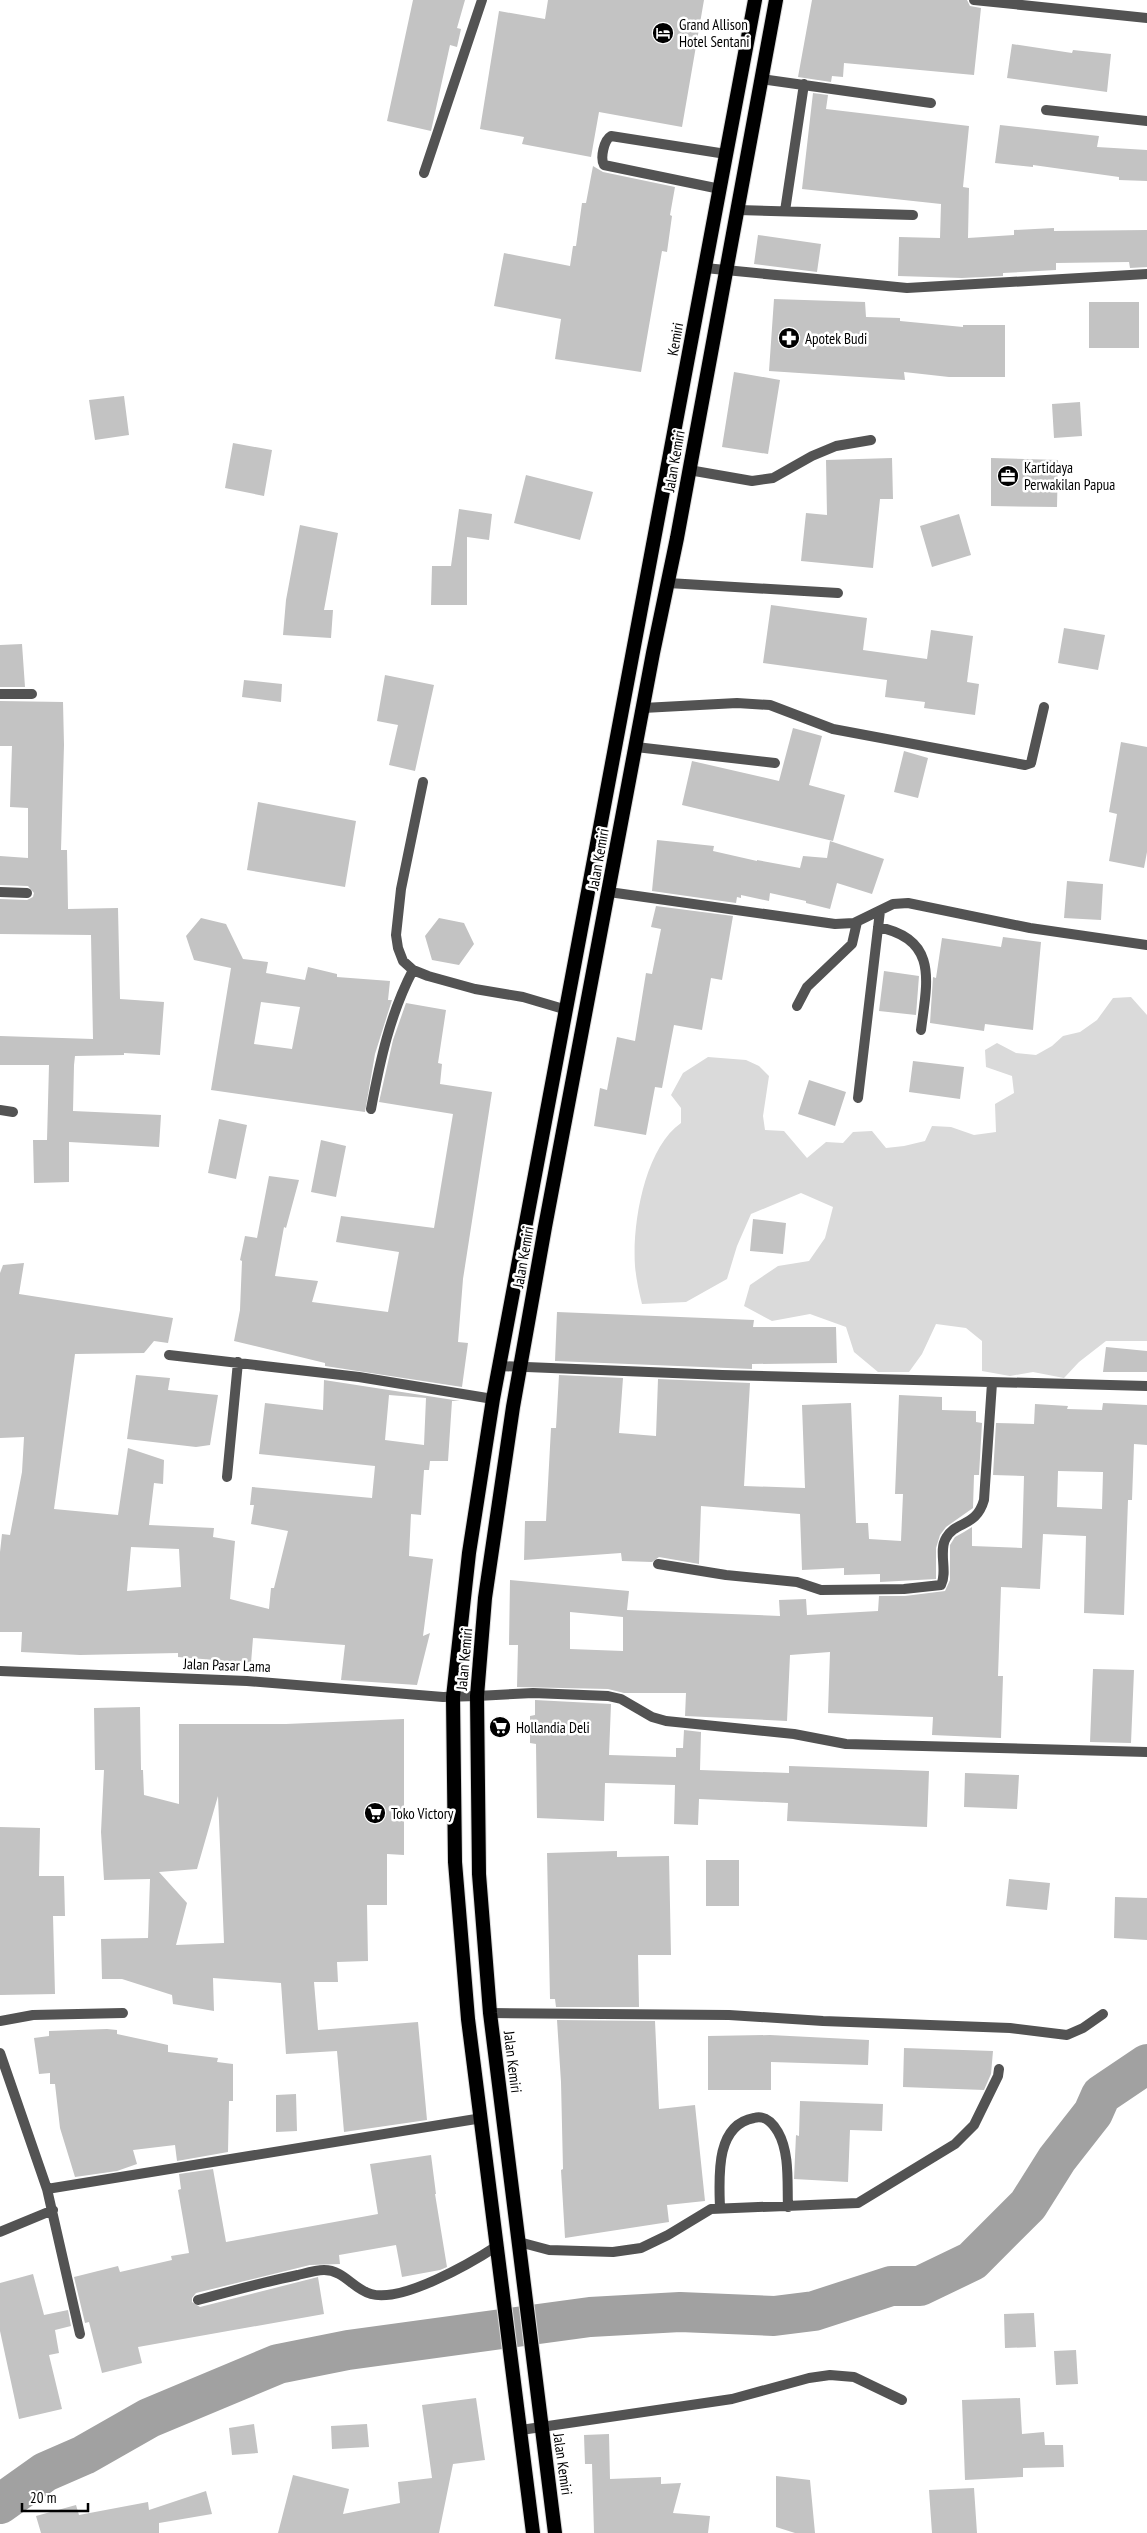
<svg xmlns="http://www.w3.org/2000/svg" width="1147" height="2533" font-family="'PT Sans Narrow',sans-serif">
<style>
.green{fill:#dadada}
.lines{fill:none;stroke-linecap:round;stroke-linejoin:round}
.river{stroke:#a1a1a1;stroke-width:40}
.building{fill:#c3c3c3;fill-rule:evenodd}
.trunk-casing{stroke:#dbdbdb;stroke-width:16}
.service{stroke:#535353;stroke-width:10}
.minor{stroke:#535353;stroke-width:10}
.tertiary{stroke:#535353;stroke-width:10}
.trunk{stroke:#000;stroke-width:14}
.labels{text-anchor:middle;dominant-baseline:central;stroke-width:5;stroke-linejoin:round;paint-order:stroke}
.poi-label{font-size:15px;fill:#000;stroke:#fff;text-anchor:start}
.street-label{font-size:15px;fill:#000;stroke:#fff}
</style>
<rect width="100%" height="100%" fill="#fff"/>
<path class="green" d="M 1131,997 L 1147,1015 L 1147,1341 L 1106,1341 L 1079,1362 L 1064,1378 L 1033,1372 L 1010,1376 L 982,1371 L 982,1341 L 966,1328 L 936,1324 L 922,1354 L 909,1372 L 878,1372 L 854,1352 L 846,1327 L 810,1314 L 772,1321 L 744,1306 L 750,1285 L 778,1266 L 809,1261 L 825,1238 L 833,1207 L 801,1193 L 751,1214 L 737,1246 L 727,1279 L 686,1302 L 642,1304 C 639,1292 636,1278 635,1266 C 632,1223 645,1148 681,1123 L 681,1108 L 671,1095 L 683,1073 L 708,1057 L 746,1060 L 759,1066 L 769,1076 L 763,1116 L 765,1130 L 784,1131 L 807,1158 L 826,1142 L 843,1143 L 853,1132 L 872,1131 L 886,1148 L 904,1146 L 925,1141 L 932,1126 L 951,1127 L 974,1135 L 996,1132 L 995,1104 L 1014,1093 L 1012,1076 L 986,1067 L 985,1050 L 997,1043 L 1016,1053 L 1036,1055 L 1052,1046 L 1063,1036 L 1080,1032 L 1097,1020 L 1113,998 Z"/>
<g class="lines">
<path class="river" d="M 0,2504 L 45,2472 L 84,2455 L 149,2418 L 278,2364 L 348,2350 L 590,2317 L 680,2312 L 774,2316 L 814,2311 L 891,2286 L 920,2286 L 972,2261 L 1028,2205 L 1057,2159 L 1093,2113 L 1101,2095 L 1147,2064"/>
</g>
<path class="building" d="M 413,0 L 465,0 L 457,28 L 461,29 L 457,47 L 450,45 L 431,131 L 387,121 Z
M 548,0 L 704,0 L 682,127 L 599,112 L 591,157 L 522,144 L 524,137 L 480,129 L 499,11 L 545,19 Z
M 812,0 L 967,0 L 970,6 L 981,8 L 974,75 L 844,63 L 843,77 L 832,76 L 831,82 L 798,77 Z
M 1012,44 L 1072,53 L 1073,50 L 1111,54 L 1107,92 L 1007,78 Z
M 813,93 L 828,95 L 826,109 L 969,126 L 963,187 L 969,188 L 968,238 L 1014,235 L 1014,230 L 1054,228 L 1054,231 L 1147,230 L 1147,267 L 1130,268 L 1129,262 L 1056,263 L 1056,270 L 1003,273 L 1003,276 L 962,278 L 898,276 L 899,237 L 940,238 L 941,204 L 802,189 Z
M 1000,125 L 1099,136 L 1097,147 L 1147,150 L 1147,181 L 1119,180 L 1119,177 L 1033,165 L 1033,167 L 995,163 Z
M 593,166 L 603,172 L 675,187 L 670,215 L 672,216 L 667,252 L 662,251 L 641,372 L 555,359 L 561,319 L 494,306 L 504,253 L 570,266 L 573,246 L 576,246 L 582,203 L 586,203 Z
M 758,235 L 821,244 L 817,272 L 754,264 Z
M 774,299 L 865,302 L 866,317 L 900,318 L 900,321 L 963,327 L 963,325 L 1005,325 L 1005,377 L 949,377 L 904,372 L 905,380 L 769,371 Z
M 1089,302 L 1139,302 L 1139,348 L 1089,348 Z
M 734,372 L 780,380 L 768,454 L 722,447 Z
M 124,396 L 129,435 L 95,440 L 89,400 Z
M 1080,402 L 1082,436 L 1054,438 L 1052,404 Z
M 233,443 L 272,450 L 264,496 L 225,488 Z
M 892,458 L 893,499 L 880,499 L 873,568 L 801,561 L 806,513 L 827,515 L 826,460 Z
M 991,458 L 1058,460 L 1057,507 L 991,506 Z
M 526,475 L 593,492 L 580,540 L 514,523 Z
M 459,509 L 492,514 L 489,540 L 467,537 L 467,605 L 431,605 L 432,566 L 451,566 Z
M 959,514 L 971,555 L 932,567 L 920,526 Z
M 300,525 L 338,533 L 324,610 L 333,610 L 331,638 L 283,635 L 286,600 Z
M 771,605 L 867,618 L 863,650 L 927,659 L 931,630 L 973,636 L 967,682 L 979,684 L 975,715 L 924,708 L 925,702 L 885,697 L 887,680 L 763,663 Z
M 1064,628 L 1105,635 L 1098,670 L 1058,663 Z
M 22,644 L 25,687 L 0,687 L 0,645 Z
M 385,675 L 434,685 L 415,771 L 389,765 L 398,725 L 377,721 Z
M 244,680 L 282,684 L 281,702 L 242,697 Z
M 0,701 L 63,702 L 64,745 L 61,850 L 67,850 L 68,909 L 118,908 L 120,999 L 164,1002 L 160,1055 L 124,1053 L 124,1055 L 75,1056 L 74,1065 L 73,1111 L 161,1115 L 159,1147 L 69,1142 L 69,1182 L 34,1183 L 33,1140 L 47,1140 L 49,1065 L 0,1065 L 0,1036 L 93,1039 L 91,935 L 0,934 L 0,899 L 27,900 L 33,897 L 34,893 L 28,886 L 0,885 L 0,856 L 28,858 L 28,808 L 10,807 L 12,746 L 0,746 Z
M 793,728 L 822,736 L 809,785 L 845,795 L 833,841 L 682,805 L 692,761 L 779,781 Z
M 1121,742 L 1147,747 L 1147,852 L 1144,868 L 1109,861 L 1117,814 L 1109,812 Z
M 904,751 L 928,758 L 918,798 L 894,792 Z
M 258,802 L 356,821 L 345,887 L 247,870 Z
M 657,840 L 714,846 L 713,851 L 757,861 L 757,860 L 800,868 L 803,856 L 827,858 L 830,841 L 884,859 L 872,894 L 837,883 L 830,909 L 806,903 L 806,901 L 770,893 L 769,901 L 741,895 L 741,898 L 737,897 L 736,903 L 652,891 Z
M 1067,881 L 1103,884 L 1101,920 L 1064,918 Z
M 656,906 L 733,916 L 722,980 L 711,978 L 702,1030 L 674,1025 L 662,1088 L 655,1087 L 646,1135 L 594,1126 L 600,1088 L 607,1090 L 617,1037 L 635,1041 L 646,973 L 652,974 L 661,929 L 651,927 Z
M 201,918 L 226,924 L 243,959 L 268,962 L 266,973 L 305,980 L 308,967 L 337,974 L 337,977 L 390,981 L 388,1000 L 392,1000 L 375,1054 L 365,1112 L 211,1090 L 231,968 L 194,960 L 186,936 ZM 261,1002 L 300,1007 L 292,1049 L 254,1044 Z
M 439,918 L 464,923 L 474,944 L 459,965 L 432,960 L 425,936 Z
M 1003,937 L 1041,942 L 1033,1030 L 985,1024 L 984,1031 L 930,1023 L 933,977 L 936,978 L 942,938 L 1001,947 Z
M 884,971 L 919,976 L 916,1015 L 879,1011 Z
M 406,1003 L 446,1010 L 438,1063 L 442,1064 L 440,1084 L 492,1092 L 463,1279 L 458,1342 L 468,1343 L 462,1387 L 325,1366 L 325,1363 L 234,1341 L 240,1310 L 242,1261 L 240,1260 L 245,1236 L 257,1238 L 269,1176 L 299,1180 L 286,1228 L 284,1227 L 275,1276 L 318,1281 L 312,1302 L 388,1312 L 399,1252 L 336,1242 L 341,1216 L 434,1228 L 453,1114 L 379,1102 L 393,1040 Z
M 913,1061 L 964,1067 L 960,1099 L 909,1092 Z
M 809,1080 L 846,1092 L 835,1126 L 798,1114 Z
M 219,1119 L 247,1125 L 236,1179 L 208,1173 Z
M 321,1140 L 346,1146 L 336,1197 L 311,1192 Z
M 753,1219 L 786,1223 L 783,1254 L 750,1251 Z
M 24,1263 L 19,1294 L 173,1318 L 168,1343 L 154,1341 L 144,1353 L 75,1354 L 54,1509 L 118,1515 L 128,1448 L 164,1460 L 163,1484 L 154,1483 L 149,1525 L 214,1528 L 213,1537 L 235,1541 L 230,1599 L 269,1609 L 271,1588 L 274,1588 L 288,1531 L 251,1524 L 254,1505 L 250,1505 L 252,1487 L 372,1498 L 375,1466 L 259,1454 L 265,1403 L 323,1410 L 324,1380 L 460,1401 L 452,1401 L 448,1461 L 430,1461 L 429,1470 L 424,1470 L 421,1515 L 411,1514 L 409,1556 L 433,1559 L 423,1636 L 430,1633 L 417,1685 L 341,1680 L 345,1645 L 253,1638 L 251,1663 L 178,1657 L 178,1653 L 80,1655 L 21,1652 L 22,1632 L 0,1632 L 0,1552 L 2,1534 L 10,1535 L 22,1472 L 24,1437 L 0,1438 L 0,1273 L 3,1265 ZM 389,1395 L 426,1398 L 424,1445 L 385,1440 ZM 131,1547 L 179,1549 L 181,1587 L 127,1591 Z
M 557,1312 L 754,1320 L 753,1327 L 836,1327 L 837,1363 L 752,1364 L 752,1369 L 555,1361 Z
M 1106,1347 L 1147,1351 L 1147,1372 L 1103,1372 Z
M 136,1375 L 170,1378 L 168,1390 L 218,1395 L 210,1445 L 196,1447 L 127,1439 Z
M 559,1375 L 623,1378 L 619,1433 L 656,1436 L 658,1379 L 750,1383 L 744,1486 L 805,1488 L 802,1405 L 851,1403 L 856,1523 L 868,1523 L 869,1539 L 901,1541 L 903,1494 L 895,1494 L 899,1395 L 942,1397 L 942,1410 L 976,1411 L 976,1422 L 982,1423 L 979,1475 L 974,1475 L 973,1508 L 946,1527 L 940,1535 L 936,1548 L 936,1579 L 880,1582 L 880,1574 L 844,1575 L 844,1568 L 802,1570 L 800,1514 L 701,1506 L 699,1564 L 659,1557 L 652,1562 L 622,1561 L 621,1553 L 524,1560 L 525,1521 L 546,1521 L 551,1428 L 556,1428 Z
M 1103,1403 L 1147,1405 L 1147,1445 L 1134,1444 L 1132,1500 L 1128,1500 L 1124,1615 L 1084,1613 L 1086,1536 L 1043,1534 L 1040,1589 L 1001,1587 L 998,1676 L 1003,1676 L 1001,1738 L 932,1735 L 933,1717 L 828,1713 L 830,1652 L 790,1655 L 787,1721 L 685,1716 L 686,1693 L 624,1693 L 608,1689 L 517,1687 L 518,1645 L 509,1645 L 510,1580 L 629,1591 L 627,1610 L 780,1616 L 779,1600 L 806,1599 L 807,1615 L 878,1611 L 879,1596 L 905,1596 L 945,1591 L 950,1580 L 950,1545 L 955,1537 L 964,1532 L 972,1527 L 972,1546 L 1022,1548 L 1024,1476 L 993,1475 L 996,1423 L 1034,1424 L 1035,1404 L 1068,1406 L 1067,1409 L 1102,1410 ZM 1058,1471 L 1103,1472 L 1102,1509 L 1057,1507 ZM 570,1612 L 623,1617 L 623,1651 L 570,1649 Z
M 1093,1669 L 1134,1670 L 1131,1743 L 1090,1742 Z
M 535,1700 L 611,1704 L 609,1755 L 676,1757 L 676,1748 L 683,1748 L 684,1730 L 701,1732 L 700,1770 L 789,1773 L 789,1766 L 929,1771 L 927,1827 L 787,1821 L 788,1803 L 699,1799 L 698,1825 L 674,1824 L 675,1785 L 605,1783 L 604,1821 L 537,1818 L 536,1744 L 530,1743 L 530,1716 L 535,1715 Z
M 140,1707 L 141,1770 L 143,1770 L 144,1795 L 179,1804 L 179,1724 L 286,1724 L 404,1719 L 404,1855 L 387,1854 L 387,1905 L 367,1905 L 368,1961 L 337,1962 L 338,1982 L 314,1982 L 318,2030 L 418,2022 L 427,2120 L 344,2132 L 337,2051 L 286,2054 L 281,1983 L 213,1978 L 214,2011 L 173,2004 L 172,1995 L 122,1979 L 102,1979 L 101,1939 L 148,1938 L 150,1879 L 104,1880 L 101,1832 L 104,1770 L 95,1770 L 94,1708 ZM 218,1796 L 224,1943 L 176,1945 L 187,1903 L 159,1872 L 197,1869 Z
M 965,1773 L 1019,1775 L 1017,1809 L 964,1807 Z
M 0,1827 L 40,1828 L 39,1876 L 64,1876 L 65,1916 L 53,1916 L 55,1994 L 0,1995 Z
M 617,1851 L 617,1857 L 669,1856 L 671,1955 L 638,1955 L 639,2007 L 556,2007 L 555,1999 L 550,1999 L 547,1853 Z
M 706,1860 L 739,1860 L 739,1906 L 706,1906 Z
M 1009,1879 L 1050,1883 L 1047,1910 L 1006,1906 Z
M 1115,1897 L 1147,1898 L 1147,1940 L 1114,1938 Z
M 557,2020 L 655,2021 L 659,2109 L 695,2105 L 705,2201 L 667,2205 L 669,2222 L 565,2238 L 561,2170 L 563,2169 L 561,2082 Z
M 107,2029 L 117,2030 L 117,2034 L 168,2045 L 168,2052 L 218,2058 L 217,2062 L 233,2064 L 233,2101 L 229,2101 L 228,2152 L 177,2161 L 175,2145 L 133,2150 L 137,2164 L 117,2171 L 75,2177 L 60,2128 L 55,2084 L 50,2084 L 50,2073 L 39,2074 L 34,2038 L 49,2036 L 49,2031 Z
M 770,2035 L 869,2040 L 868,2065 L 771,2062 L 771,2090 L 708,2090 L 708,2036 Z
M 904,2048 L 993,2051 L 991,2074 L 984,2090 L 903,2087 Z
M 296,2094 L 297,2131 L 276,2132 L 276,2095 Z
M 800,2101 L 883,2104 L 882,2131 L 850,2130 L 848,2182 L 794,2179 L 796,2135 L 799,2136 Z
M 431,2155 L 436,2194 L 435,2194 L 447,2267 L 440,2270 L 402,2277 L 396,2245 L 339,2255 L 340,2264 L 310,2265 L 196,2293 L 192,2298 L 192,2302 L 200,2307 L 318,2277 L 324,2314 L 138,2347 L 142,2363 L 102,2373 L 89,2322 L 85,2323 L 74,2277 L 118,2266 L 120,2272 L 172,2260 L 171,2256 L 189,2253 L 178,2190 L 181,2189 L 179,2174 L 213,2169 L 226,2242 L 378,2214 L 370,2164 Z
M 33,2274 L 44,2315 L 68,2310 L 71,2326 L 55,2330 L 59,2353 L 49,2355 L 62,2409 L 19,2419 L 0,2331 L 0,2283 Z
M 1034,2313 L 1036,2347 L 1005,2348 L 1004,2314 Z
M 1076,2350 L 1078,2384 L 1056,2385 L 1054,2351 Z
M 476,2398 L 485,2460 L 453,2464 L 439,2533 L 278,2533 L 293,2475 L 349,2489 L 343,2514 L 400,2503 L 398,2482 L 432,2478 L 422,2405 Z
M 1020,2398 L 1022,2434 L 1044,2432 L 1045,2445 L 1063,2445 L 1064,2467 L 1023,2468 L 1023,2477 L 965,2480 L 962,2400 Z
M 254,2424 L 258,2453 L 232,2455 L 229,2428 Z
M 367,2424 L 369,2447 L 332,2449 L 331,2426 Z
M 609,2434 L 610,2479 L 661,2477 L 661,2484 L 681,2483 L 673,2513 L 710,2516 L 708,2533 L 594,2533 L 592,2464 L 585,2464 L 584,2435 Z
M 776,2476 L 810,2480 L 815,2533 L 795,2533 L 776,2527 Z
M 974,2488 L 977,2533 L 932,2533 L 929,2490 Z
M 206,2491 L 212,2514 L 159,2523 L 159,2533 L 41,2533 L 36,2516 L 76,2505 L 79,2515 L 148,2502 L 149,2510 Z"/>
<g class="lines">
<g class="trunk-casing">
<path id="trunk" d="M 533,2533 L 468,2019 L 455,1862 L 453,1697 L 469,1553 L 493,1399 L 755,0
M 555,2533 L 490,2013 L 479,1874 L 477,1696 L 485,1598 L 513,1407 L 545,1227 L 653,653 L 677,538 L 776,0"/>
</g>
<path class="service" d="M 974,0 L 1147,18
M 761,79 L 931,103
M 1046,110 L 1147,121
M 424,173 L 482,0
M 720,189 L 604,165 C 600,158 604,140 611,136 L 726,154
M 738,210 L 913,215
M 785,211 L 804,84
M 0,892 L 27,893
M 490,2013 L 729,2015 L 823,2021 L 1010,2028 L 1067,2035 L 1083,2028 L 1103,2014"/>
<path class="minor" d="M 705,268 L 907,288 L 1147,274
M 689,470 L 752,481 L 773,478 L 812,456 L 836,446 L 871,440
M 668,583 L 838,593
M 0,694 L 32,694
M 643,708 L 737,703 L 770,705 L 833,729 L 1025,765 L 1031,763 L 1044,707
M 636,747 L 775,763
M 423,782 L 401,889 L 396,935 L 398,948 L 403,961 L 413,970 L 428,976 L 475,989 L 523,997 L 567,1010
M 609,892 L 835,924 L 854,923 L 893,904 L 908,903 L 1030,928 L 1147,945
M 878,927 C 939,939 927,982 921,1030
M 797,1006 L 807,987 L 852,944 L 857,922
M 858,1098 L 880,911
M 371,1109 C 380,1061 390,1014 413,970
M 0,1110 L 13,1112
M 169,1355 L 359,1377 L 493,1399
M 500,1366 L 722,1375 L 1147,1386
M 227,1477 L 238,1362
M 658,1564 L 726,1575 L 797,1582 L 821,1590 L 904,1589 L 941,1585 C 948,1571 938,1551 946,1538 C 956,1520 976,1528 984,1500 L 992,1383
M 477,1696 L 533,1693 L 608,1696 L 621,1699 L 652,1717 L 666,1721 L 794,1734 L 846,1744 L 1147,1752
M 0,2021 L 33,2015 L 123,2013
M 0,2053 L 47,2189 L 80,2334
M 47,2189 L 482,2118
M 720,2208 C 719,2177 715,2125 754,2118 C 765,2115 772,2122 778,2132 C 790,2153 787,2183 788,2207
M 0,2232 L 53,2210
M 519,2242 L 549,2250 L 613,2252 L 641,2248 L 668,2235 L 711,2209 L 858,2203 L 955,2144 L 974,2125 L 998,2076 L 999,2069
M 198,2300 C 231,2291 264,2282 298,2275 C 306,2273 316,2270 324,2270 C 344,2270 353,2289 371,2294 C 402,2303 471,2263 497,2246
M 521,2430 L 732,2399 L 809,2378 L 830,2375 L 854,2377 L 902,2400"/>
<path class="tertiary" d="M 0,1671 L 247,1681 L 443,1697 L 477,1696"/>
<use href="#trunk" class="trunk"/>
</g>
<defs>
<g id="hotel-disc" transform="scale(1.125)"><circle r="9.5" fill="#000" stroke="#fff"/><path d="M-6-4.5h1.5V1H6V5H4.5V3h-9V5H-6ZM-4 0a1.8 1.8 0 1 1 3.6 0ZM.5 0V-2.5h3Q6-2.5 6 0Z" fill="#fff"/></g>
<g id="pharmacy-disc" transform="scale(1.125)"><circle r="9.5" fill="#000" stroke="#fff"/><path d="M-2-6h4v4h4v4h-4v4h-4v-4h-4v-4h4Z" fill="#fff"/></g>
<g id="office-disc" transform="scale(1.125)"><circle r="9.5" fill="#000" stroke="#fff"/><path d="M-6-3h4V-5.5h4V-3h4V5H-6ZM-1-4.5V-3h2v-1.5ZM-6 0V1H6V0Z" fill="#fff"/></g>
<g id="supermarket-disc" transform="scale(1.125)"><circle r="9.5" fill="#000" stroke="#fff"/><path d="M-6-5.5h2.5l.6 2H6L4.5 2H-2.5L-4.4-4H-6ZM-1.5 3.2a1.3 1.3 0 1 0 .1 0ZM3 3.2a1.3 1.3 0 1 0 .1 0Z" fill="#fff"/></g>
</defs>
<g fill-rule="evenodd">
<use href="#hotel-disc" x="663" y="33"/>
<use href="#pharmacy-disc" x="789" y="338"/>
<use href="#office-disc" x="1008" y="476"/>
<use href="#supermarket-disc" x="500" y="1727"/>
<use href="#supermarket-disc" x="375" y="1813"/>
</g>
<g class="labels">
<g class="poi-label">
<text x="679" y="24">Grand Allison<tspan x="679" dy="17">Hotel Sentani</tspan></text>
<text x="805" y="338">Apotek Budi</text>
<text x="1024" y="467">Kartidaya<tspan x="1024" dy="17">Perwakilan Papua</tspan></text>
<text x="516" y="1727">Hollandia Deli</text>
<text x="391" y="1813">Toko Victory</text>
</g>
<g class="street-label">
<text transform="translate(675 339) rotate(-80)">Kemiri</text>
<text transform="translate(674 461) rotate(-80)">Jalan Kemiri</text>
<text transform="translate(598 859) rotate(-80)">Jalan Kemiri</text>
<text transform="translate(523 1257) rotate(-80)">Jalan Kemiri</text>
<text transform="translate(464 1659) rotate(-85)">Jalan Kemiri</text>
<text transform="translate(227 1665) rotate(2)">Jalan Pasar Lama</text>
<text transform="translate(513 2062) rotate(83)">Jalan Kemiri</text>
<text transform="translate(563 2464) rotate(82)">Jalan Kemiri</text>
</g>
</g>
<path d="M22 2503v8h66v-8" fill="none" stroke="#000000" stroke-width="2.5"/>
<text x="30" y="2503" font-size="15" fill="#000000" stroke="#ffffff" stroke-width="4" paint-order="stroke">20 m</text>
</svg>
